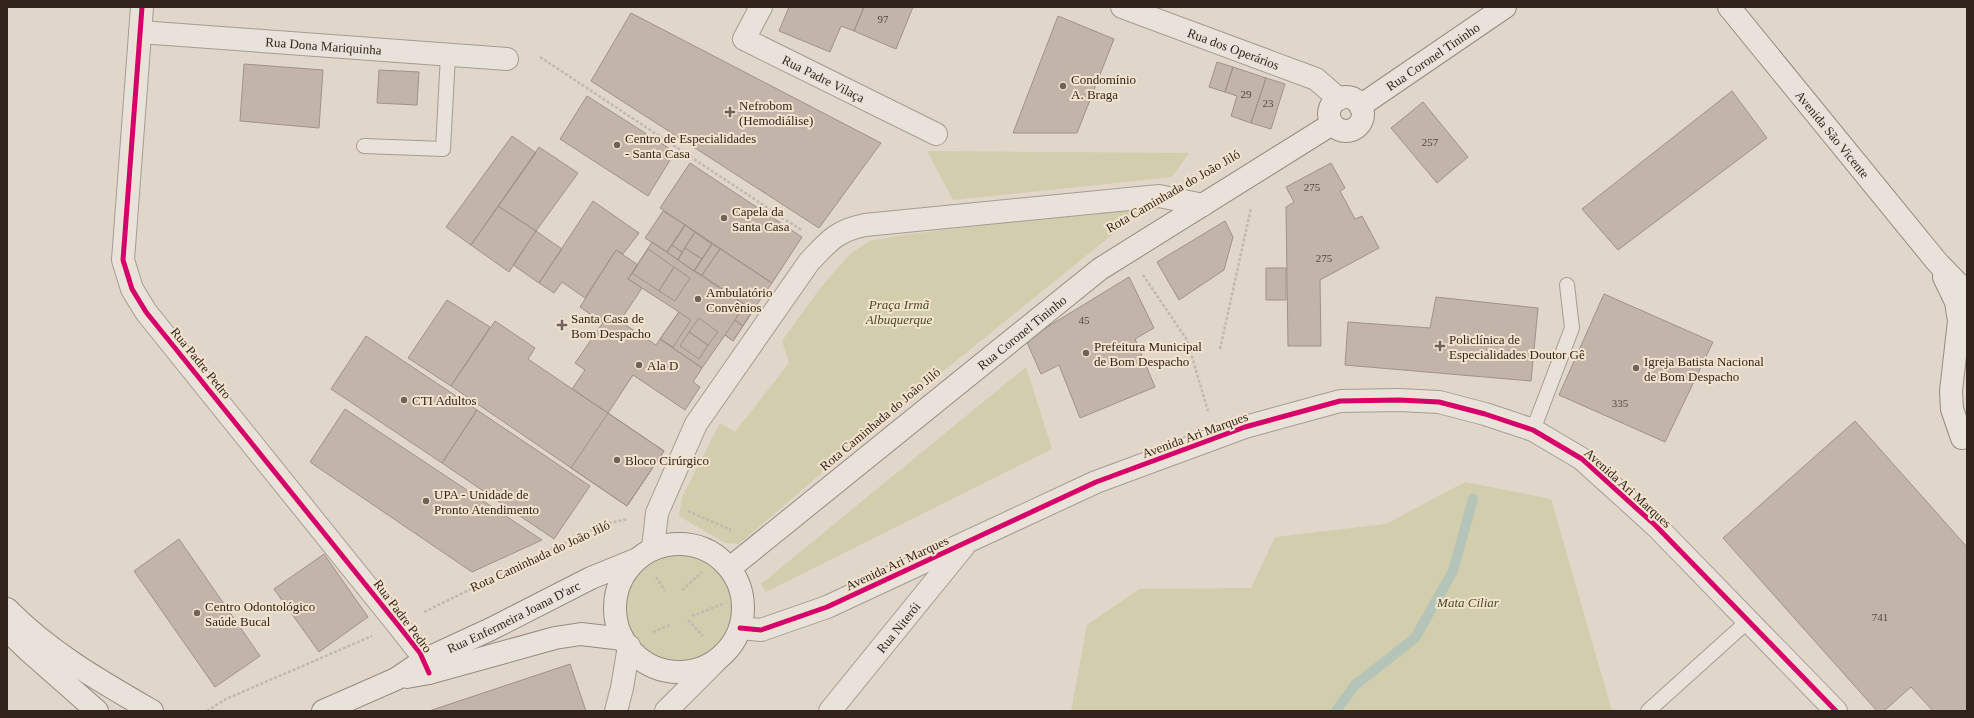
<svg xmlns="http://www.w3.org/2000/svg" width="1974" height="718" font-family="Georgia,serif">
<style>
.green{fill:#d2cdac}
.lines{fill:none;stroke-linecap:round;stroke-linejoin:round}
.stream{stroke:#b5c4b8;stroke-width:10}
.building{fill:#c3b4aa;stroke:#9f9289}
.lane-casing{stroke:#a59c93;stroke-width:16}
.street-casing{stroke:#a59c93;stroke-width:24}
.secondary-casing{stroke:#948b83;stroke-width:24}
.path{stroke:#c1b9b2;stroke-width:2.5;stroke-dasharray:3 2;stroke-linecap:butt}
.lane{stroke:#e8e2da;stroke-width:14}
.street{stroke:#e8e2da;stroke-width:22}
.secondary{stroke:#e8e2da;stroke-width:22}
.cycleway-casing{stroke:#f2e3ce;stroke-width:8}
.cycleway{stroke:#d6006c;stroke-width:5}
.poi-dot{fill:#6f6259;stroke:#f2e3ce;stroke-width:1.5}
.labels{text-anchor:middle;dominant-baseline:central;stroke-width:4;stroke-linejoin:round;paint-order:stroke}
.number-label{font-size:11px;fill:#564840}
.street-label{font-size:13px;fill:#32241c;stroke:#f2e3ce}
.poi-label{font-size:13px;fill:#32241c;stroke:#f2e3ce;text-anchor:start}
.park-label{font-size:13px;font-style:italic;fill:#484c25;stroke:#f2e3ce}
</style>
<rect width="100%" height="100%" fill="#e0d6c9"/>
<path class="green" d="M 927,151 L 1189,153 L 1172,177 L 953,200 Z
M 1149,205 L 900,406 L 739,544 L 725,543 L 679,516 L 682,497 L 720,423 L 735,432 L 789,363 L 782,341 L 821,287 L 850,254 L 869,241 L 910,234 Z
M 1026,367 L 1052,449 L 766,592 L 761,584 Z
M 1465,482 L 1551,499 L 1612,711 L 1071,711 L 1087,625 L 1139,589 L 1251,588 L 1275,537 L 1386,524 Z
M623 606a55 55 0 1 1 110 0a55 55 0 1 1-110 0Z"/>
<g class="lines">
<path class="stream" d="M 1336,711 L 1355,685 L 1415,638 L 1453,571 L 1473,499"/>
</g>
<path class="building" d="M 789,7 L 864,7 L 854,31 L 841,26 L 830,52 L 779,31 Z
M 864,7 L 913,7 L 896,49 L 854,31 Z
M 631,13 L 881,143 L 819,228 L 591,81 Z
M 1058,16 L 1114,39 L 1077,133 L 1013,133 Z
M 1217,62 L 1233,67 L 1225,92 L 1209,87 Z
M 244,64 L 323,70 L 319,128 L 240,121 Z
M 1233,67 L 1266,78 L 1251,123 L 1231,116 L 1237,96 L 1225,92 Z
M 379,70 L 419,72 L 417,105 L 377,103 Z
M 1266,78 L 1285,84 L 1271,129 L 1251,123 Z
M 1732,91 L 1767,138 L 1618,250 L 1582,209 Z
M 587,96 L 675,152 L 648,196 L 560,139 Z
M 1423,102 L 1468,157 L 1437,183 L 1391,128 Z
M 512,136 L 536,153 L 471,245 L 446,227 Z
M 539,147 L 578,173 L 536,231 L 498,206 Z
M 690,163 L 802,237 L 772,283 L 660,208 Z
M 1331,163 L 1345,188 L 1340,191 L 1355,219 L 1362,216 L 1379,248 L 1320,280 L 1321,346 L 1288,346 L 1286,207 L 1294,202 L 1286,187 Z
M 593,201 L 639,233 L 623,254 L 616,250 L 585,298 L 562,282 L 554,293 L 539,283 Z
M 498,206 L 536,231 L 509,272 L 471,245 Z
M 663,211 L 685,225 L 667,252 L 645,238 Z
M 1225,221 L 1233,237 L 1224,270 L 1179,300 L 1157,262 Z
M 685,225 L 712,244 L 694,271 L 753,310 L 733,341 L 725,335 L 702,368 L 660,339 L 679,312 L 628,279 L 652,242 L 667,252 Z
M 685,225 L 712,244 L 694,271 L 667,252 Z
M 685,225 L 695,232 L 682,252 L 672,245 Z
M 536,231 L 562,249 L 539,283 L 513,265 Z
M 695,232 L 712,244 L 702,259 L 685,248 Z
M 712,244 L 720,249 L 702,275 L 694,271 Z
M 672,245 L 682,252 L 678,260 L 667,252 Z
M 685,248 L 702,259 L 694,271 L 678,260 Z
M 648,249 L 674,267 L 659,291 L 632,273 Z
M 720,249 L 772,283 L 753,310 L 702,275 Z
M 616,250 L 638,265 L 628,279 L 642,288 L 620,321 L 609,314 L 603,323 L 580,307 Z
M 674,267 L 690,278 L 675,301 L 659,291 Z
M 1266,268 L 1286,268 L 1286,300 L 1266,300 Z
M 1129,277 L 1154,328 L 1135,339 L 1155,387 L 1080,418 L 1059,365 L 1041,374 L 1026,340 Z
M 1604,294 L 1713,342 L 1665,442 L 1559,395 Z
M 1436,297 L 1538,308 L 1531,381 L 1345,365 L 1348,322 L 1430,328 Z
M 447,300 L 490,327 L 451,386 L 408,358 Z
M 742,308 L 751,314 L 743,326 L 735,320 Z
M 679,312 L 691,320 L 673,347 L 660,339 Z
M 609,314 L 656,345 L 660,339 L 702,368 L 693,382 L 700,387 L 685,410 L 633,375 L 608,413 L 572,389 L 585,370 L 575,363 Z
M 699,318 L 718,332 L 708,345 L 689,332 Z
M 735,320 L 743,326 L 733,341 L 725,335 Z
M 495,321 L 535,348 L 528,359 L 664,451 L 627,506 L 451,386 Z
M 689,332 L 708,345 L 699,359 L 680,346 Z
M 366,336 L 477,410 L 442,463 L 331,389 Z
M 345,409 L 542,540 L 472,572 L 310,462 Z
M 477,410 L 590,486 L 554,539 L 442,463 Z
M 608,413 L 664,451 L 627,506 L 571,468 Z
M 1855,421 L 1967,547 L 1967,711 L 1933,711 L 1911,687 L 1884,711 L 1877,711 L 1723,538 Z
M 179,539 L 260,656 L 215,687 L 134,571 Z
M 324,554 L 368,617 L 319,652 L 274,589 Z
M 570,664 L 586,711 L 429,711 Z"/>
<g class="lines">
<g class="lane-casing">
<path id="lane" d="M 364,146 L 443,149 L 448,55
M 1533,430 L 1572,328 L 1567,285
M 1648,711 L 1748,621"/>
</g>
<g class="street-casing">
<g id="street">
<path d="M 142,7 L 123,260 L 132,289 L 146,312 L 398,625 L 420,653 L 429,673"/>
<path id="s1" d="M 761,7 L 744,39 L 936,134"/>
<path id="s2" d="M 1122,7 L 1316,79 L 1339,99"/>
<path id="s3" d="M 140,32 L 507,59"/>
<path d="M 653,548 L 657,513 L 696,424 L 809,262 C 829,241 836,231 865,225 L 1159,196 L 1203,205"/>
<path d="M 740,628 L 761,630 L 827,607 L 1096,482 L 1245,427 L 1340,401 L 1399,400 L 1439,402 L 1485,414 L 1533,430 L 1582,459 L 1656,526 L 1836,711"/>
<path d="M 616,711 L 622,688 L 629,646"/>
<path d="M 666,711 L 715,662"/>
<path id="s4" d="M 830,711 L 964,546"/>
</g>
</g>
<g class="secondary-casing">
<g id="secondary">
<path id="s5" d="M 1729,7 L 1937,262 L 1967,293"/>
<circle cx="1346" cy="114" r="17"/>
<path id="s6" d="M 1360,106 L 1505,7"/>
<path d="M 1944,277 L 1956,302 L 1959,321 L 1951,391 L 1952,409 L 1962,438"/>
<circle cx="679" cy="608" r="64"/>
<path id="s7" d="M 730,568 L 1100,269 L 1332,124"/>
<path d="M 7,609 C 49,652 100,681 152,711"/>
<path d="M 7,630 L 30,652 L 97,711"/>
<path d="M 407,677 L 429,673 L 555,638 L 581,634 L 623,639"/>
<path id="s8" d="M 323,711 L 396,679 L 424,660 L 491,629 L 591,578 L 635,560"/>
</g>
</g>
<path class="path" d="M 540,57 L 801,230
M 1143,275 L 1187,340 L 1208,411
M 1220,349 L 1251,208
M 688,511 L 731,530
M 656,577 L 665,591
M 682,590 L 702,572
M 424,612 L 604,524 L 628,519
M 692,616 L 725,603
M 688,620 L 703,636
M 653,632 L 670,625
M 207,711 L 226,699 L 372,636"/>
<use href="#lane" class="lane"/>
<use href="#street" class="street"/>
<use href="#secondary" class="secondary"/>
<g class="cycleway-casing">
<path id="cycleway" d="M 142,7 L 123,260 L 132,289 L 146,312 L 398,625 L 420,653 L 429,673
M 740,628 L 761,630 L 827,607 L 1096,482 L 1245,427 L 1340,401 L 1399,400 L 1439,402 L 1485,414 L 1533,430 L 1582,459 L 1656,526 L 1836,711"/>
</g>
<use href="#cycleway" class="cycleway"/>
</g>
<g class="poi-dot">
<circle cx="1063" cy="86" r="4"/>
<path d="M728 106h4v4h4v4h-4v4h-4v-4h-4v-4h4z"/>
<circle cx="617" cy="145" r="4"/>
<circle cx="724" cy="218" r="4"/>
<circle cx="698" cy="299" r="4"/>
<path d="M560 319h4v4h4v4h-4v4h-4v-4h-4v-4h4z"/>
<path d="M1438 340h4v4h4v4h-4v4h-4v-4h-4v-4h4z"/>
<circle cx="1086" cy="353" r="4"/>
<circle cx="639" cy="365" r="4"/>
<circle cx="1636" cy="368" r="4"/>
<circle cx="404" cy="400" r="4"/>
<circle cx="617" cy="460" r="4"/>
<circle cx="426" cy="501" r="4"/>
<circle cx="197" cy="613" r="4"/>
</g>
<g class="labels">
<g class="number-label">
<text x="883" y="19">97</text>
<text x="1246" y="94">29</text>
<text x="1268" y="103">23</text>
<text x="1430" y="142">257</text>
<text x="1312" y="187">275</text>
<text x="1324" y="258">275</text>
<text x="1084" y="320">45</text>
<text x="1620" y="403">335</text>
<text x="1880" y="617">741</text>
</g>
<g class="street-label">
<text stroke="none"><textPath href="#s3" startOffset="184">Rua Dona Mariquinha</textPath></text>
<text stroke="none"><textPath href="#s2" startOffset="119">Rua dos Operários</textPath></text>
<text stroke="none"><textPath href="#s6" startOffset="88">Rua Coronel Tininho</textPath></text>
<text stroke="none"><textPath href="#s1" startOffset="125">Rua Padre Vilaça</textPath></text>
<text stroke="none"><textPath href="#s5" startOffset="164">Avenida São Vicente</textPath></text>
<text transform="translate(1173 191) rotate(-30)">Rota Caminhada do João Jiló</text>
<text stroke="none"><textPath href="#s7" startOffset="375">Rua Coronel Tininho</textPath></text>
<text transform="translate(201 363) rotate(51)">Rua Padre Pedro</text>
<text transform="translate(880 419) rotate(-40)">Rota Caminhada do João Jiló</text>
<text transform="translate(1195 435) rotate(-20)">Avenida Ari Marques</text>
<text transform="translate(1628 488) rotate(42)">Avenida Ari Marques</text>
<text transform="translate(540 556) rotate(-25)">Rota Caminhada do João Jiló</text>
<text transform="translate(897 563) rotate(-25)">Avenida Ari Marques</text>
<text transform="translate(403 616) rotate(53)">Rua Padre Pedro</text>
<text stroke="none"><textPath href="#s8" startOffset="213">Rua Enfermeira Joana D'arc</textPath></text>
<text stroke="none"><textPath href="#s4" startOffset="108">Rua Niterói</textPath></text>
</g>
<g class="poi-label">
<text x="1071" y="79">Condomínio<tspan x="1071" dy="15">A. Braga</tspan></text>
<text x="739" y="105">Nefrobom<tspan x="739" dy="15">(Hemodiálise)</tspan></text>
<text x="625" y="138">Centro de Especialidades<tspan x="625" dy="15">- Santa Casa</tspan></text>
<text x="732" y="211">Capela da<tspan x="732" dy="15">Santa Casa</tspan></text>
<text x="706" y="292">Ambulatório<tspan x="706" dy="15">Convênios</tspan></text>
<text x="571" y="318">Santa Casa de<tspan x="571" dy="15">Bom Despacho</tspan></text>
<text x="1449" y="339">Policlínica de<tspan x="1449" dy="15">Especialidades Doutor Gê</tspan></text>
<text x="1094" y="346">Prefeitura Municipal<tspan x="1094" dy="15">de Bom Despacho</tspan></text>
<text x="1644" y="361">Igreja Batista Nacional<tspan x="1644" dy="15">de Bom Despacho</tspan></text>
<text x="647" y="365">Ala D</text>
<text x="412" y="400">CTI Adultos</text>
<text x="625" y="460">Bloco Cirúrgico</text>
<text x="434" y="494">UPA - Unidade de<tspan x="434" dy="15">Pronto Atendimento</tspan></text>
<text x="205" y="606">Centro Odontológico<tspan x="205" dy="15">Saúde Bucal</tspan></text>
</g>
<g class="park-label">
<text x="899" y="304">Praça Irmã<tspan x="899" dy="15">Albuquerque</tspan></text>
<text x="1468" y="602">Mata Ciliar</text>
</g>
</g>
<rect width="1974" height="718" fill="none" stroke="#32241c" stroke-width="16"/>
</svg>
